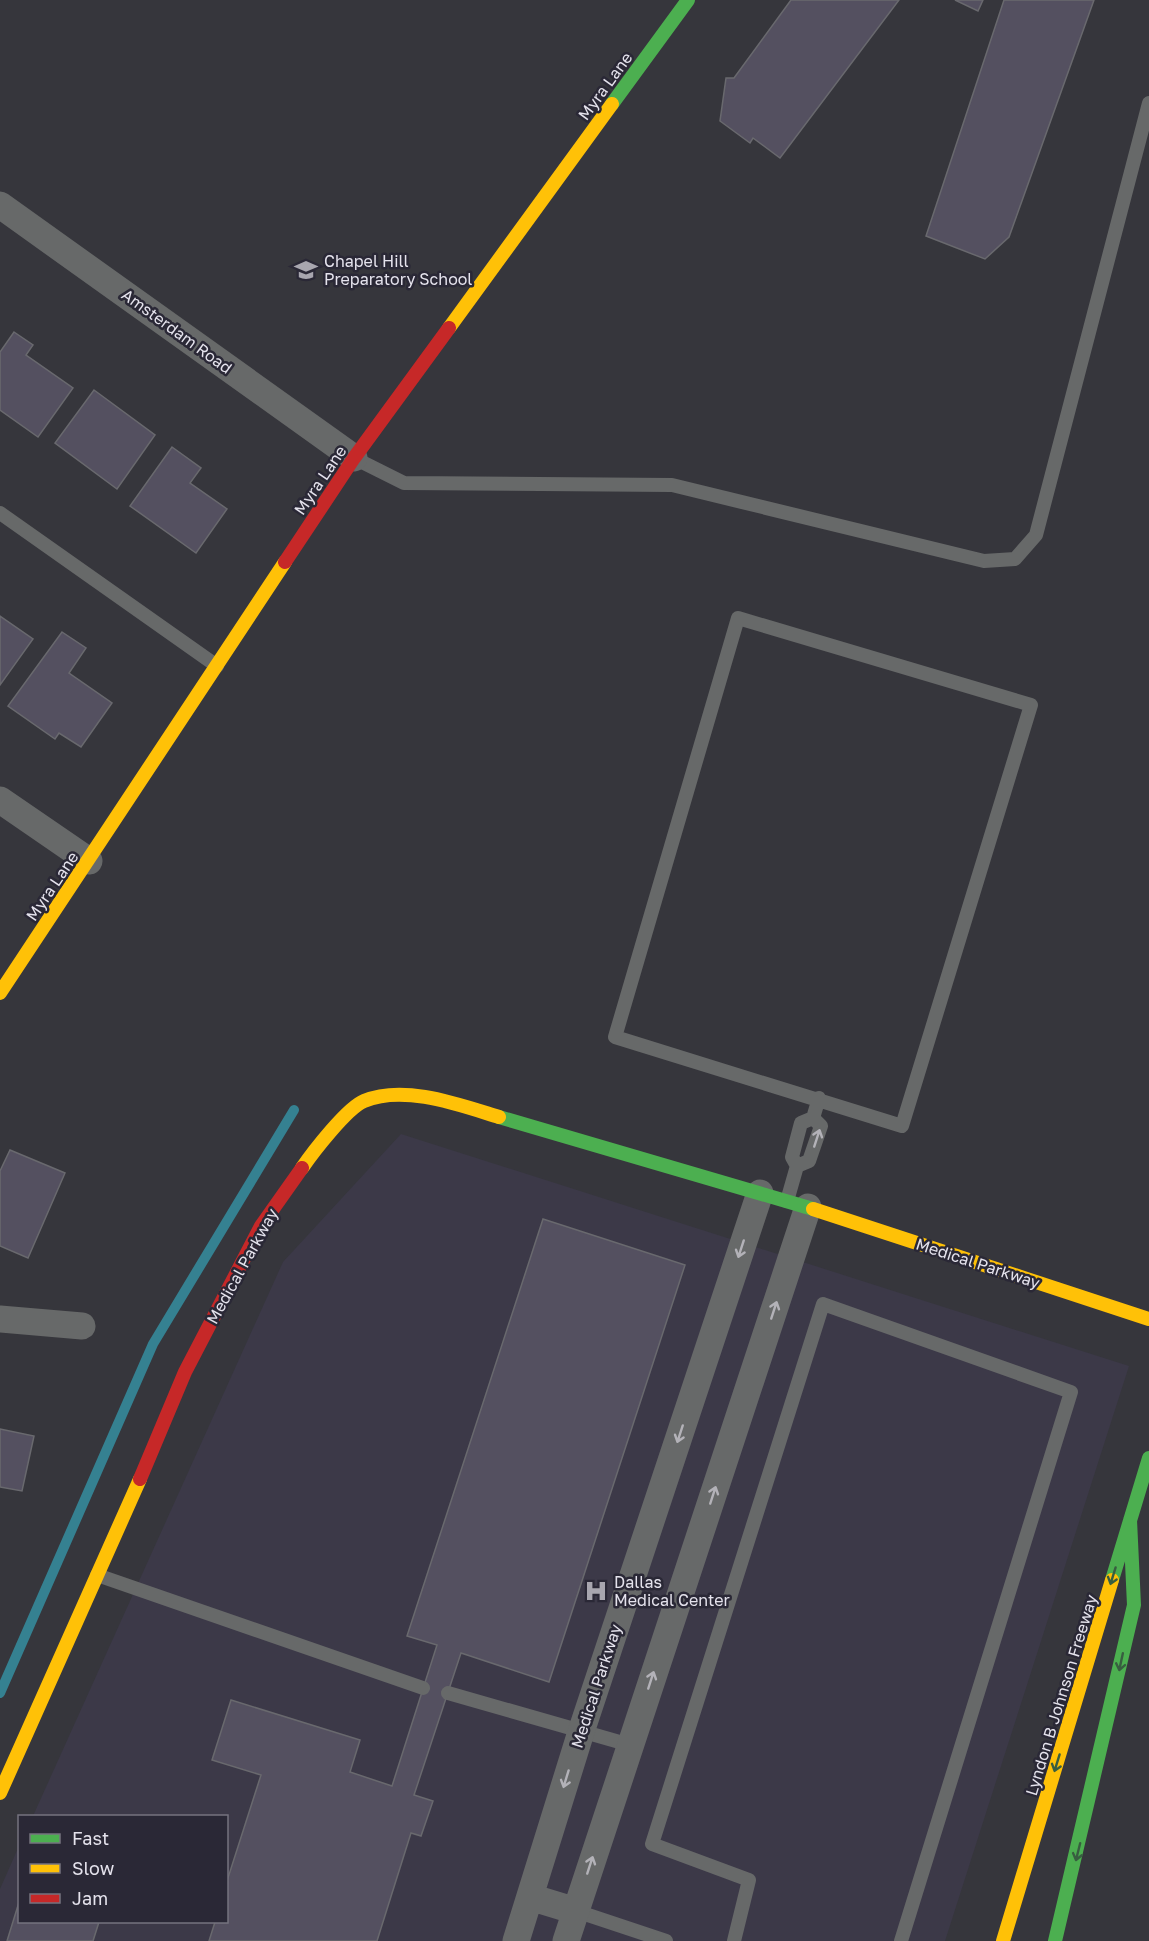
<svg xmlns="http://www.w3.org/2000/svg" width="1149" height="1941" font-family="'Golos Text',sans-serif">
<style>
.medical{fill:#3c3948}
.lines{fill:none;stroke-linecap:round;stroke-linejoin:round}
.stream{stroke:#358191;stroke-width:10}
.building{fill:#545060;stroke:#69696e;stroke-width:1.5}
.lane{stroke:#676969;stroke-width:14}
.street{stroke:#676969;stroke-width:27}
.fast{stroke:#4caf50;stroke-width:14}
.slow{stroke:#ffc107;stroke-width:14}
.jam{stroke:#c62828;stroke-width:14}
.oneway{stroke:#b3b2b8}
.oneway2{stroke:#385e40}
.labels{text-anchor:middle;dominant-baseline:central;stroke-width:5;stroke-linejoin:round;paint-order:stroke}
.street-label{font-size:16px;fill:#e5e3ed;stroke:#2a2836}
.poi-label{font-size:16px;fill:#e5e3ed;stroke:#2a2836;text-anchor:start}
</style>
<rect width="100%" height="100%" fill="#36363c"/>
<path class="medical" d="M 401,1134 L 1129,1366 L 945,1941 L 0,1941 L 0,1889 L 19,1846 L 20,1922 L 226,1922 L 226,1816 L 33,1816 L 283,1262 Z"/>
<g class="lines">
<path class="stream" d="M 0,1693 L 153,1344 L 294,1110"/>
</g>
<path class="building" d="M 791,0 L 899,0 L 780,158 L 753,138 L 750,143 L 720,121 L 726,78 L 734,78 Z
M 955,0 L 983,0 L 978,11 Z
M 1004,0 L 1094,0 L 1009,237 L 985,259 L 926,236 Z
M 14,332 L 33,345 L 26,355 L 73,388 L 38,437 L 0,410 L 0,352 Z
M 94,390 L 155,435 L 117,489 L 55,443 Z
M 172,447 L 201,468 L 190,483 L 227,509 L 196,553 L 130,506 Z
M 0,616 L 33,639 L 0,685 Z
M 62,632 L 86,648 L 69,673 L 112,703 L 81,747 L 59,733 L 55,739 L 8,706 Z
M 10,1150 L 65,1173 L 28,1258 L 0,1246 L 0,1171 Z
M 543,1219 L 685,1265 L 549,1682 L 461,1653 L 414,1795 L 433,1801 L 421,1836 L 411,1833 L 377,1941 L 209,1941 L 215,1922 L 226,1922 L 226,1884 L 261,1775 L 212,1760 L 231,1700 L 360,1740 L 350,1772 L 392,1786 L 437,1645 L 407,1636 Z
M 0,1429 L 34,1436 L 22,1491 L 0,1487 Z
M 20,1899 L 20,1922 L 99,1922 L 93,1941 L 7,1941 Z"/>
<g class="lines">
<path class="lane" d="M 354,458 L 404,483 L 672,485 L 984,561 L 1015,559 L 1036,535 L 1149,103
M 0,513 L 217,666
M 738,618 L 1031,705 L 902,1126 L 615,1037 Z
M 797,1166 L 809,1161 L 821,1126 L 813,1118
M 787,1201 L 797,1166 L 792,1157 L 801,1123 L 813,1118 L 819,1098
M 97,1575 L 423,1688
M 448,1693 L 630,1745
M 576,1911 L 666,1941
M 734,1941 L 749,1880 L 652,1844 L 823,1304 L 1071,1392 L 901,1941"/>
<path class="street" d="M 0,205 L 354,458
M 0,800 L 89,861
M 0,1319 L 82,1326
M 530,1897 L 576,1911
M 516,1941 L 581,1732 L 760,1193
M 566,1941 L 808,1207"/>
<path class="fast" d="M 612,104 L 688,0
M 499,1117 L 813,1209
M 1112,1580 L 1149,1458
M 1055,1941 L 1134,1605 L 1130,1520"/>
<path class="slow" d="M 449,328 L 612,104
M 0,993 L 285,562
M 302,1168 C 313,1152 347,1108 364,1101 C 404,1084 460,1105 499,1117
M 813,1209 L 1149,1319
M 0,1793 L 140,1479
M 1003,1941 L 1112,1580"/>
<path class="jam" d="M 285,562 L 354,458 L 449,328
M 140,1479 L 185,1372 L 261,1226 L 302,1168"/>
</g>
<defs><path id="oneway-shaft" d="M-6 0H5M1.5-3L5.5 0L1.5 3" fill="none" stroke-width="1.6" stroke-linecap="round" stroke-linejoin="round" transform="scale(1.5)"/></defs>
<g class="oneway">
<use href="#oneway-shaft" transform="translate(817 1138) rotate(-72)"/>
<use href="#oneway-shaft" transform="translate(741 1249) rotate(108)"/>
<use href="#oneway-shaft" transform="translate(774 1310) rotate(-72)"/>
<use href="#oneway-shaft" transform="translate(680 1434) rotate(108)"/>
<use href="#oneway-shaft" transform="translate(713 1495) rotate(-72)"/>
<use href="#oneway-shaft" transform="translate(651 1680) rotate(-72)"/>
<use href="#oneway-shaft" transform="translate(566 1779) rotate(107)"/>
<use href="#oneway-shaft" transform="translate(590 1865) rotate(-72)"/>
</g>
<g class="oneway2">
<use href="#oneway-shaft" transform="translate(1113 1576) rotate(107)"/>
<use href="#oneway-shaft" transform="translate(1121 1662) rotate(102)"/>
<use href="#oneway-shaft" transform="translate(1057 1763) rotate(107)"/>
<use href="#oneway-shaft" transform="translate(1078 1852) rotate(104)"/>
</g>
<defs>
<g id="school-bare" transform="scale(1.8)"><path d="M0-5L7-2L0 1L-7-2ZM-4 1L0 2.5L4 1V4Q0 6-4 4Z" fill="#a8a6af" stroke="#2a2836" stroke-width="2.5" paint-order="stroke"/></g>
<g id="hospital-bare" transform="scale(1.8)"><path d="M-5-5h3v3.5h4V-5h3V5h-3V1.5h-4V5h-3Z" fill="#a8a6af" stroke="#2a2836" stroke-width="2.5" paint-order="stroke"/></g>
</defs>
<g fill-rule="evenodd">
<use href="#school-bare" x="306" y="270"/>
<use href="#hospital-bare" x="596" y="1591"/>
</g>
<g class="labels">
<g class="street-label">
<text transform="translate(605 86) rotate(-54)">Myra Lane</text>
<text transform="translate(177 331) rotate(36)">Amsterdam Road</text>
<text transform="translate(320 480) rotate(-56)">Myra Lane</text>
<text transform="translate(52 886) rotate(-56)">Myra Lane</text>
<text transform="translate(978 1263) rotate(18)">Medical Parkway</text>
<text transform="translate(242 1266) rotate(-61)">Medical Parkway</text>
<text transform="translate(596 1686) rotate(-72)">Medical Parkway</text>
<text transform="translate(1061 1695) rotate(-73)">Lyndon B Johnson Freeway</text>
</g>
<g class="poi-label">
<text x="324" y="261">Chapel Hill<tspan x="324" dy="18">Preparatory School</tspan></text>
<text x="614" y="1582">Dallas<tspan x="614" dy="18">Medical Center</tspan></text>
</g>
</g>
<rect x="18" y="1815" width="210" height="108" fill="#2a2836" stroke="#75737f" stroke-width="1.5"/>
<rect x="30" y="1834" width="30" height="9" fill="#4caf50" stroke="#75737f" stroke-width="1.5"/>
<text x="72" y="1845" font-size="18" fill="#e5e3ed">Fast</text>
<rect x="30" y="1864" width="30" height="9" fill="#ffc107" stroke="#75737f" stroke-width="1.5"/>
<text x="72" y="1875" font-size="18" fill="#e5e3ed">Slow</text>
<rect x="30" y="1894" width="30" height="9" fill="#c62828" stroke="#75737f" stroke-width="1.5"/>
<text x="72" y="1905" font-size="18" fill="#e5e3ed">Jam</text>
</svg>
